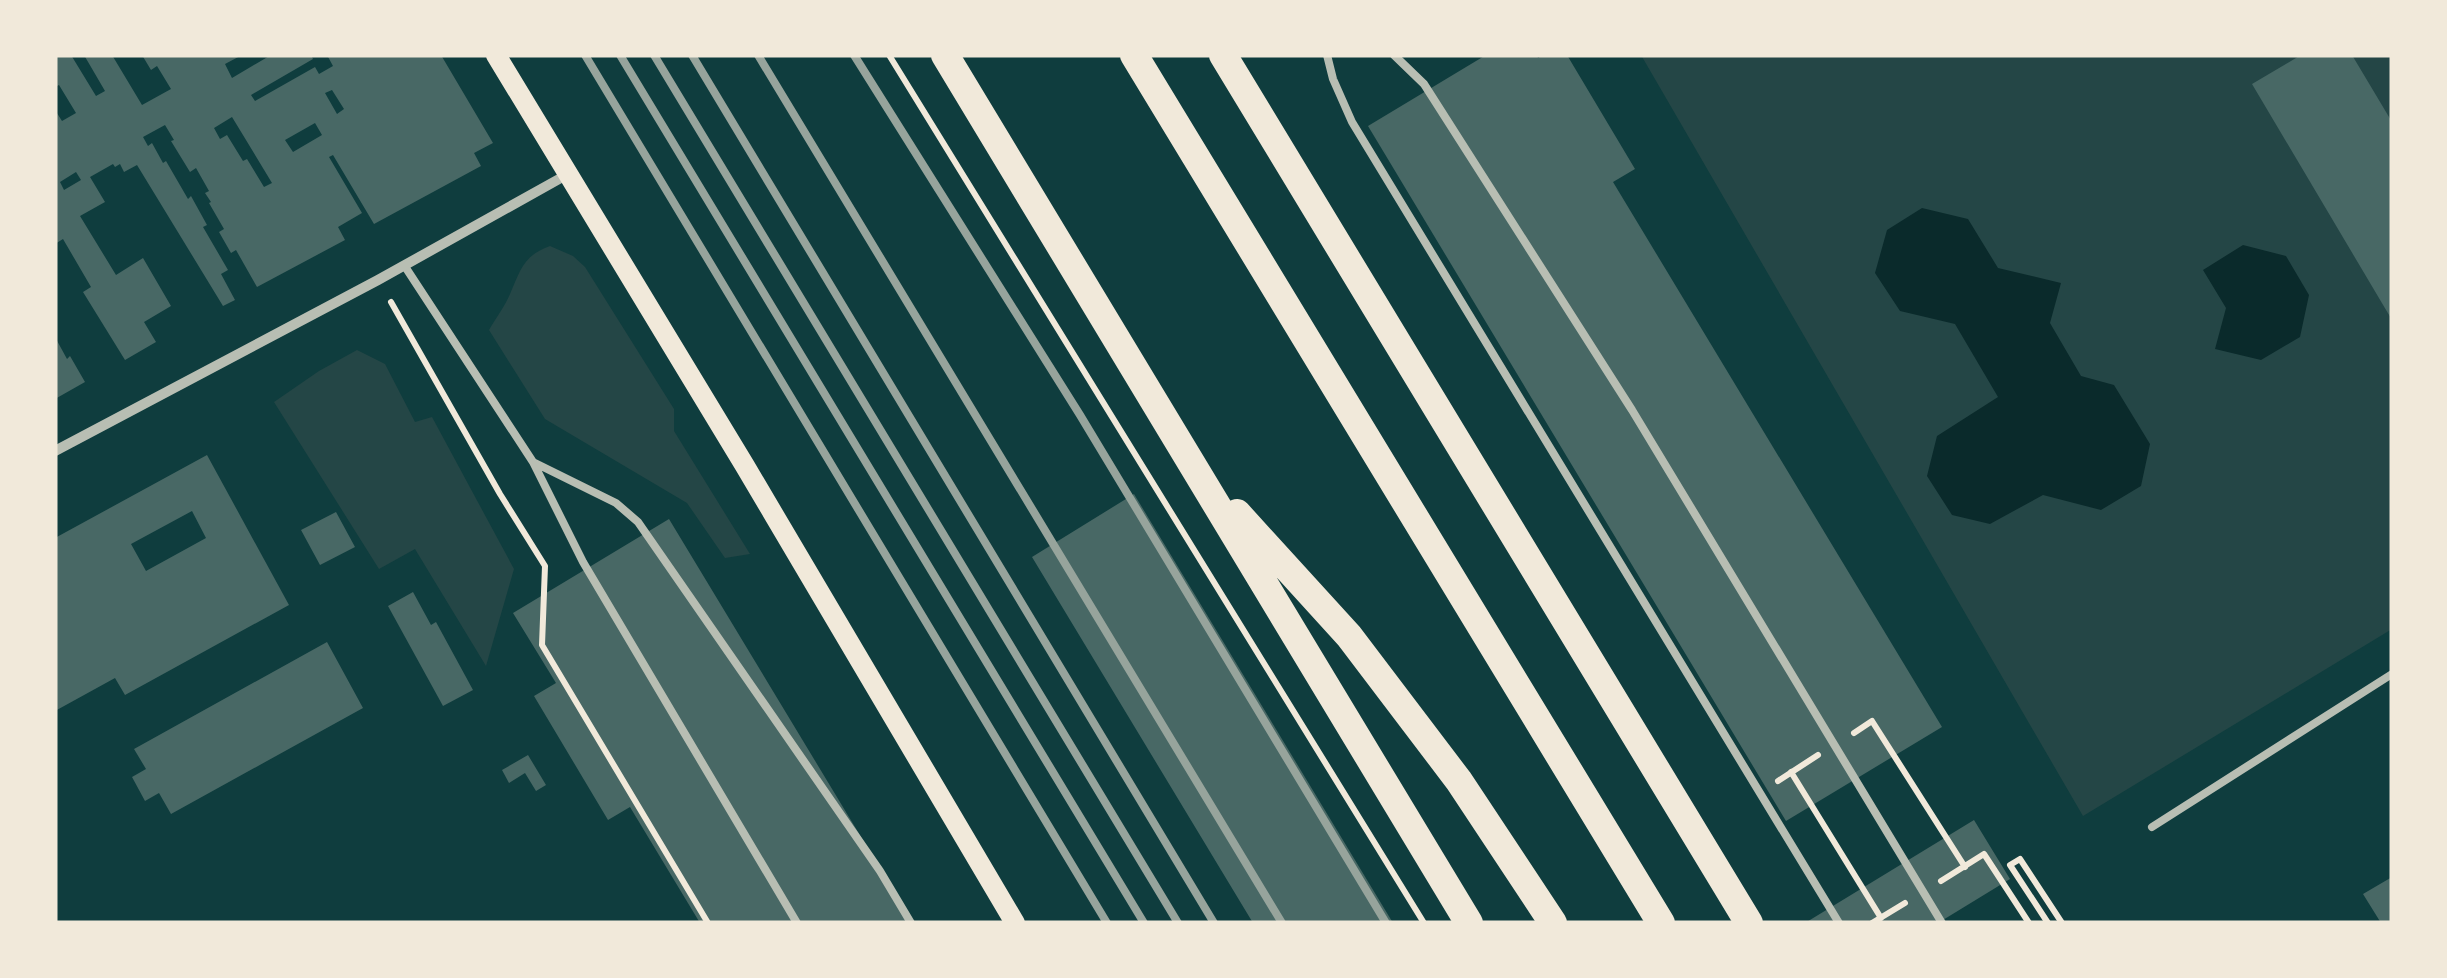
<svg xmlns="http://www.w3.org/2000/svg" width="2447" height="978" font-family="'Sofia Sans Condensed',sans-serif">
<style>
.green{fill:#244646}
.water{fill:#0a2a2b}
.building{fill:#486865;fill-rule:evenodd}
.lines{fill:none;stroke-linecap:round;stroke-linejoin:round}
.path{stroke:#f1e9da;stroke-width:6}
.service{stroke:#b8beb3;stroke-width:8}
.minor{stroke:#b8beb3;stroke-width:10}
.secondary{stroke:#f1e9da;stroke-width:20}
.trunk{stroke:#f1e9da;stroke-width:28}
.rail{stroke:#97a49c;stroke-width:8}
</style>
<rect width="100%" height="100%" fill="#0f3d3e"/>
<path class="green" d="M 1641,55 L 2392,55 L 2392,629 L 2083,816 Z
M 550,246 L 573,256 L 585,267 L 674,409 L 674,431 L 750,554 L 725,558 L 687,503 L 545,419 L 489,330 C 496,318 505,306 510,294 C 521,269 523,256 550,246 Z
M 357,350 L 385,364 L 415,422 L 432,417 L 514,569 L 486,666 L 415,549 L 379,569 L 274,402 L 319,371 Z"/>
<path class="water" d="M 1922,208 L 1968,219 L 1998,268 L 2061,283 L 2050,323 L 2081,376 L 2114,385 L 2150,444 L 2141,486 L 2101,510 L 2043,495 L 1990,524 L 1952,515 L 1927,476 L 1937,436 L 1998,397 L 1955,324 L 1900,311 L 1875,273 L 1887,230 Z
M 2243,245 L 2286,256 L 2309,295 L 2300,337 L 2261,360 L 2215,349 L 2226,308 L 2203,270 Z"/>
<path class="building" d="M 55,55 L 71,55 L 96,96 L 105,91 L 84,55 L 112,55 L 142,105 L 171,89 L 157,66 L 151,70 L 142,55 L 242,55 L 225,64 L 232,78 L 271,55 L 311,55 L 313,59 L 251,95 L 255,101 L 315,67 L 319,74 L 333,66 L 327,55 L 441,55 L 493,143 L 474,153 L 481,166 L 374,224 L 333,155 L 329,157 L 362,213 L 338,227 L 345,240 L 257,287 L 236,250 L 231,253 L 219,232 L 224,229 L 209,203 L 211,202 L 205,193 L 209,191 L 196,168 L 190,172 L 171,141 L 174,140 L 165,125 L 143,137 L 148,146 L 152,143 L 163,163 L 166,161 L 188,199 L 191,196 L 207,225 L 203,227 L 228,270 L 221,274 L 235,300 L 223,306 L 137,165 L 124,172 L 120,164 L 115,167 L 113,164 L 90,177 L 105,202 L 80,216 L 116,275 L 143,258 L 171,306 L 144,322 L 156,342 L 125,360 L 83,292 L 91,287 L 63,239 L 55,244 L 55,110 L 62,121 L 76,113 L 59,85 L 57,86 L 55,83 ZM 332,90 L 344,109 L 337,114 L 325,93 ZM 232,117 L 246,140 L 272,183 L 264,187 L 247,159 L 243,161 L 227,135 L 220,139 L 214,128 ZM 315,123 L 322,135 L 293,152 L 285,140 ZM 76,172 L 81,180 L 64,190 L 60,182 Z
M 1486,55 L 1537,55 L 1538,58 L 1543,55 L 1567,55 L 1635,169 L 1613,182 L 1942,727 L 1786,821 L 1368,126 Z
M 2301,55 L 2352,55 L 2392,122 L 2392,320 L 2252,84 Z
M 55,337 L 67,359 L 70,356 L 85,382 L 55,399 Z
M 207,455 L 289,605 L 125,695 L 115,678 L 55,711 L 55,538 ZM 192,511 L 206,538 L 146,571 L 131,544 Z
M 1134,494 L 1393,923 L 1253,923 L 1032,557 Z
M 336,512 L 355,547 L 320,565 L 301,530 Z
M 669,519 L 913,923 L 700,923 L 630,807 L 608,820 L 534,696 L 556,683 L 513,613 Z
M 413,592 L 431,625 L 436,622 L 473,690 L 443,706 L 388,606 Z
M 327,642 L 363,708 L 171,814 L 159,793 L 145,801 L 132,777 L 146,769 L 134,749 Z
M 528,755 L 546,785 L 536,791 L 525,773 L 509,783 L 502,770 Z
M 1974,820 L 2010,879 L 1938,923 L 1805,923 Z
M 2392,877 L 2392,923 L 2381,923 L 2363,894 Z"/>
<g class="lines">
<path class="path" d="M 889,55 L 1424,923
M 391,302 L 500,494 L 545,566 L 542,645 L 708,923
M 1854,733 L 1872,721 L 1965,867
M 1791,772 L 1881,918
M 1778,781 L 1818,755
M 1941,881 L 1984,854 L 2029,923
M 1872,923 L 1905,903
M 2048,923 L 2010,865 L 2020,859 L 2062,923"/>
<path class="service" d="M 1327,55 L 1333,79 L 1352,122 L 1839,923
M 1394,55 L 1424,84 L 1632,410 L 1942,923
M 404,265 L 533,462 L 616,503 L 638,522 L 880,871 L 911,923
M 533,462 L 583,562 L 797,923
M 2152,827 L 2392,674"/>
<path class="minor" d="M 55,451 L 378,280 L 568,174"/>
<path class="secondary" d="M 496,55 L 745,466 L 1015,923"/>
<path class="trunk" d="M 945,55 L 1469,923
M 1134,55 L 1661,923
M 1223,55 L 1749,923
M 1237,513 L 1349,636 L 1459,781 L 1553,923"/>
<path class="rail" d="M 585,55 L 1107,923
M 620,55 L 1144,923
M 654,55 L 1178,923
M 692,55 L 1214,923
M 758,55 L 1282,923
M 854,55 L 1080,415 L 1386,923"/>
</g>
<rect width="2447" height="978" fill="none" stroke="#f1e9da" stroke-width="115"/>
</svg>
